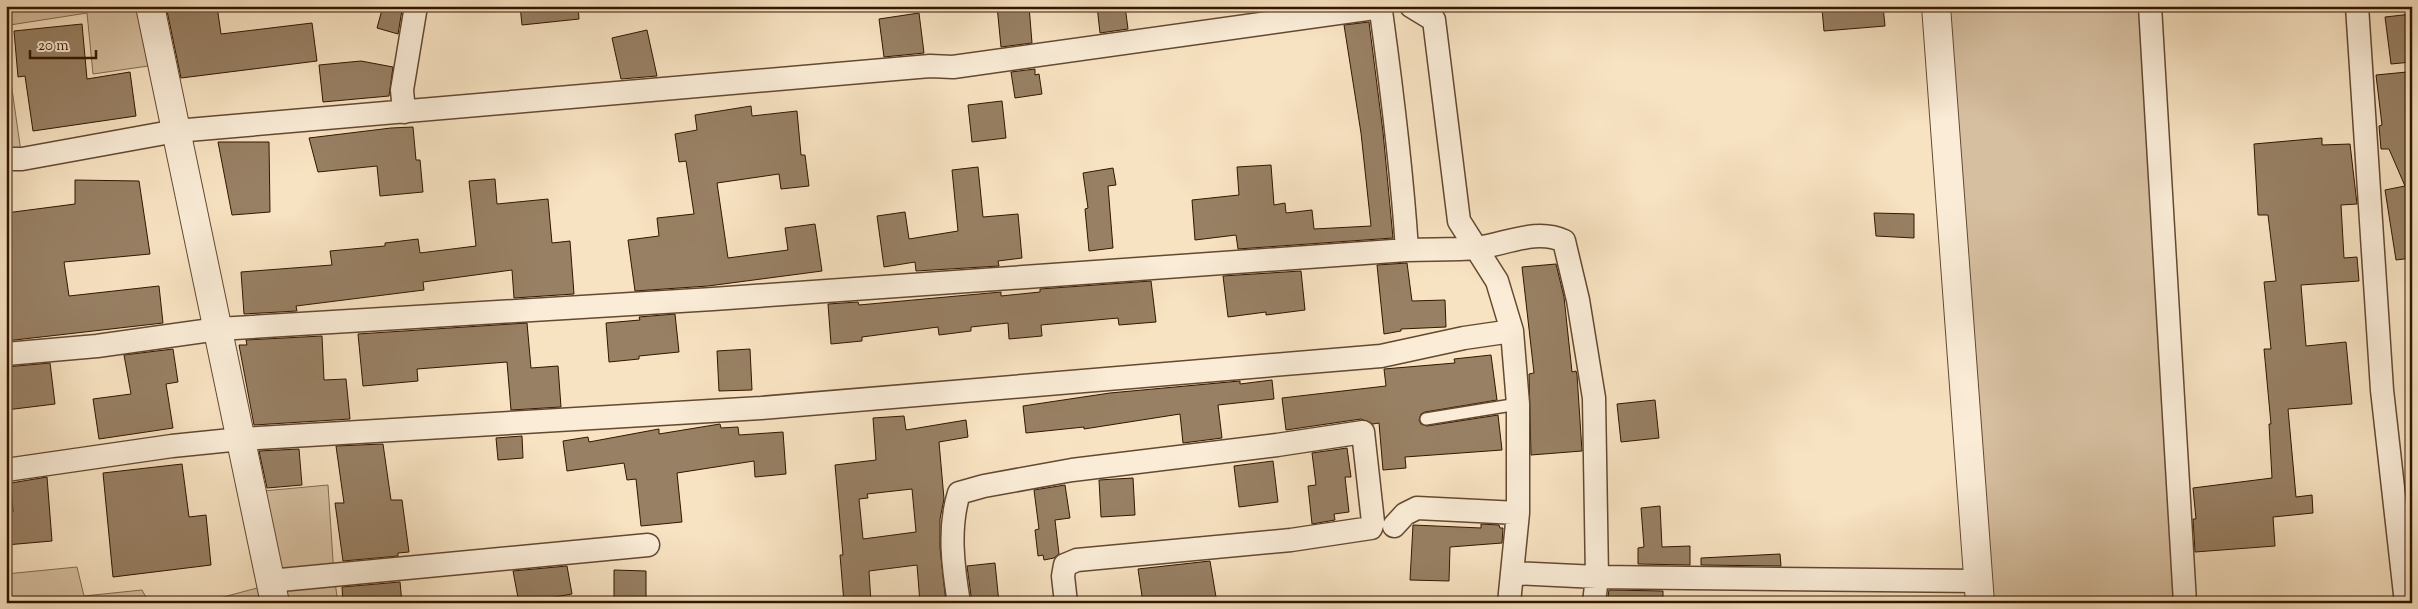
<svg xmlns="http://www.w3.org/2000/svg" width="2418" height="609" font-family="'Sorts Mill Goudy',serif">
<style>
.green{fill:#d6bfa0;stroke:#846a50}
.building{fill:#988064;stroke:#321600;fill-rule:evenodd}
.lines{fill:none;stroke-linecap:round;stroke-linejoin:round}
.service-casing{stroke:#634930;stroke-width:14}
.minor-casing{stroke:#634930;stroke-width:25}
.tertiary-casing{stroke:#634930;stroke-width:30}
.service{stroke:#faecd7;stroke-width:11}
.minor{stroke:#faecd7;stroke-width:22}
.tertiary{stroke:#faecd7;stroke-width:28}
</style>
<rect width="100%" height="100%" fill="#f7e2c1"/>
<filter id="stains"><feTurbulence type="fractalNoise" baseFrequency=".004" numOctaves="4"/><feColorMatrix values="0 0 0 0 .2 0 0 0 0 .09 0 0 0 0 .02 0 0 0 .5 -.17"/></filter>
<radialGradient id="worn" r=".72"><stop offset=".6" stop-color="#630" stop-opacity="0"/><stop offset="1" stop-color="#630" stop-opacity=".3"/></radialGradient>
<path class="green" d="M 6,6 L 150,6 L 162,64 L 93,74 L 87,13 L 10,25 L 11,82 L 22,159 L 6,159 Z
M 1943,6 L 2144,6 L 2174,603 L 1988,603 Z
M 328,485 L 334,575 L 338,603 L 201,603 L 272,584 L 252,492 Z
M 77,567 L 84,596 L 142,590 L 149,603 L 6,603 L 6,574 Z"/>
<path class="building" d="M 166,6 L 217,6 L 221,34 L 312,23 L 317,61 L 181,78 Z
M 383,6 L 402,10 L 398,34 L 377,28 Z
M 520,6 L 578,6 L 579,19 L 522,25 Z
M 997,6 L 1029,6 L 1032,43 L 1001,47 Z
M 1097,6 L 1125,6 L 1128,29 L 1100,33 Z
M 1852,6 L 1883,6 L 1885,26 L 1824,31 L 1822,9 Z
M 919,13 L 924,53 L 884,57 L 879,19 Z
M 2412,14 L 2412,62 L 2391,64 L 2385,17 Z
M 1369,22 L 1383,132 L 1393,238 L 1238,249 L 1236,235 L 1195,240 L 1192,200 L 1239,195 L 1237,167 L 1271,165 L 1274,205 L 1285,203 L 1286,213 L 1312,210 L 1314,229 L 1371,226 L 1361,133 L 1344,25 Z
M 82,24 L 87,79 L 130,72 L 136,116 L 33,131 L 25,76 L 18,77 L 14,31 Z
M 647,30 L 657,76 L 621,79 L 612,38 Z
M 361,61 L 393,67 L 389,96 L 323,102 L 319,65 Z
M 1035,69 L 1035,75 L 1039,74 L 1042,94 L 1015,98 L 1011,72 Z
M 2407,72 L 2412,110 L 2412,203 L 2407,203 L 2412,258 L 2396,260 L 2385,190 L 2405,186 L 2389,149 L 2381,149 L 2379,126 L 2382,125 L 2376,75 Z
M 1002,101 L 1006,138 L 972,142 L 968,105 Z
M 751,106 L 752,116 L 797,111 L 801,155 L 805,155 L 809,186 L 781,189 L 779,174 L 717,183 L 728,258 L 788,250 L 785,228 L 815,224 L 822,271 L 708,286 L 635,291 L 628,240 L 659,236 L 657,218 L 694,214 L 686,161 L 679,162 L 675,134 L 697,130 L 695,115 Z
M 413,127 L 416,160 L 420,160 L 423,192 L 380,196 L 377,166 L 318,172 L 309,138 L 391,128 Z
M 2322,138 L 2322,145 L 2350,144 L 2357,204 L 2341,205 L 2344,258 L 2357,257 L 2359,281 L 2301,285 L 2306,346 L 2346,342 L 2352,404 L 2288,409 L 2296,497 L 2312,495 L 2313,513 L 2273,517 L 2275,546 L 2195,552 L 2193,519 L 2196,519 L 2193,488 L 2272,478 L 2269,424 L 2271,424 L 2264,349 L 2271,349 L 2264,282 L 2276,281 L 2268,215 L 2258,215 L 2254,144 Z
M 218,142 L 269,142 L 270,212 L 232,215 Z
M 978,167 L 983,217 L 1018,214 L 1022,258 L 998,261 L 999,266 L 916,271 L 915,262 L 884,267 L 877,216 L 905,212 L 909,239 L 958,231 L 952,170 Z
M 1113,168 L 1116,185 L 1108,186 L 1113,248 L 1089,251 L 1085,209 L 1088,208 L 1083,173 Z
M 495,179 L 497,204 L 548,199 L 552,243 L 570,241 L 574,294 L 514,298 L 512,270 L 423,282 L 424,290 L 296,306 L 297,311 L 244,314 L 241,272 L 332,265 L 330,251 L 385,246 L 385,243 L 418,239 L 420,253 L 476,246 L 469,181 Z
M 75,180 L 139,181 L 150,254 L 64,262 L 69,296 L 159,286 L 163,323 L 6,341 L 6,213 L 75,204 Z
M 1874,213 L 1914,214 L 1914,238 L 1876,236 Z
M 1407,263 L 1412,301 L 1445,300 L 1446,327 L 1401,329 L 1401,331 L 1384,334 L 1377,265 Z
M 1556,264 L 1564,297 L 1572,372 L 1576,371 L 1577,375 L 1582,451 L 1531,455 L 1529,374 L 1534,373 L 1522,267 Z
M 1301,271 L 1305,310 L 1266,315 L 1266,312 L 1228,317 L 1223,276 Z
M 1151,281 L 1156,322 L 1119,325 L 1118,318 L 1041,325 L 1042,336 L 1009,339 L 1008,323 L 971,327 L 971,331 L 939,335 L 938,327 L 862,337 L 862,341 L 831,344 L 828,304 L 858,302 L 859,305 L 1001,292 L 1001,296 L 1040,292 L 1040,289 Z
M 675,314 L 679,352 L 639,356 L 639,359 L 609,362 L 606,323 L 640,320 L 639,317 Z
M 527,323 L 531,368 L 558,366 L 561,407 L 511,410 L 507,362 L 417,369 L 418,381 L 363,386 L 358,334 Z
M 322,336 L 324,380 L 346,379 L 350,419 L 254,425 L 239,345 L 247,345 L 246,340 Z
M 173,349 L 178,382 L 166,384 L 173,428 L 99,439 L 93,399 L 131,394 L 124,355 Z
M 750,349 L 752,390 L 719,391 L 717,351 Z
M 1491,355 L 1497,400 L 1425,412 L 1421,414 L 1419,420 L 1421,424 L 1427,426 L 1498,415 L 1502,450 L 1405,457 L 1406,468 L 1383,470 L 1379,423 L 1373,424 L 1361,419 L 1286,430 L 1282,398 L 1386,386 L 1384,369 L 1455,363 L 1454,359 Z
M 50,363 L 55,404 L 6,410 L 6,367 Z
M 1272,380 L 1274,399 L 1218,405 L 1222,438 L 1183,443 L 1180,414 L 1084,429 L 1084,427 L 1026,433 L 1023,406 L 1110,393 L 1240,381 L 1240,384 Z
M 1655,400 L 1659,438 L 1621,442 L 1617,404 Z
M 904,416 L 906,430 L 966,420 L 968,437 L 939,442 L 944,499 L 940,519 L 940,548 L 946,603 L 920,603 L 917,565 L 869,571 L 871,603 L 844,603 L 840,555 L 843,555 L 835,465 L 876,460 L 873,418 ZM 912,489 L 916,532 L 863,539 L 859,499 L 868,498 L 867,494 Z
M 720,424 L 721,428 L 738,427 L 739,435 L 783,432 L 786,474 L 755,477 L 754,461 L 677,473 L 682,522 L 641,526 L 636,479 L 627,480 L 624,463 L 567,471 L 563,441 L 588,437 L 589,442 L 659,429 L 659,434 Z
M 522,436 L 523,458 L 498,460 L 496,438 Z
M 383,444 L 391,500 L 402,500 L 409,552 L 398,553 L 398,556 L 343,561 L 335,503 L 344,503 L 336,446 Z
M 1347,448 L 1351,477 L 1345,477 L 1349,512 L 1334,514 L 1335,520 L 1312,524 L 1308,486 L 1316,485 L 1312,453 Z
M 299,449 L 302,485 L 267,488 L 259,451 Z
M 1273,461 L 1278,502 L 1239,507 L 1234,466 Z
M 182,464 L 189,517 L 206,515 L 211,565 L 113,577 L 103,473 Z
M 47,477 L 52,541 L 6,545 L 6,512 L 13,512 L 11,483 Z
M 1133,478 L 1135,515 L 1101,517 L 1099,480 Z
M 1065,485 L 1070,518 L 1055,520 L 1059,554 L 1054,558 L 1044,560 L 1043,555 L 1038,556 L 1035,530 L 1039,529 L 1034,490 Z
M 1660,506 L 1662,547 L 1690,546 L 1690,565 L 1638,564 L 1638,548 L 1644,547 L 1641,508 Z
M 1481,524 L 1499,525 L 1500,528 L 1503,528 L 1502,543 L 1450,547 L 1449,581 L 1410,580 L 1413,525 L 1481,528 Z
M 1780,554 L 1781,566 L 1701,565 L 1701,558 Z
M 1210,561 L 1217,603 L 1143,603 L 1138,569 Z
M 995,563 L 999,603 L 972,603 L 967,566 Z
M 567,566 L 572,594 L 519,603 L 513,571 Z
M 614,570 L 646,571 L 646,603 L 614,603 Z
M 400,582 L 402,603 L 343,603 L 342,587 Z
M 1609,590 L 1663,591 L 1663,603 L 1607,603 Z"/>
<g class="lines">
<g class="service-casing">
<path id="service" d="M 1426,419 L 1518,404"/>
</g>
<g class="minor-casing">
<path id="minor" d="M 1411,6 L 1434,20 L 1459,221 L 1497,281 L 1512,331 L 1518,404 L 1518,513 L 1509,603
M 2150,6 L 2185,603
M 2357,6 L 2382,390 L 2406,603
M 404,112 L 402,90 L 416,6
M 6,159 L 22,159 L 176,131 L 930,66 L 953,67 L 1374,8 L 1381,11 C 1392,91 1402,170 1407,250
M 6,354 L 97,346 L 218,329 L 713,299 L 1407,250 C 1430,249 1454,250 1477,248 C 1506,244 1537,228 1564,241 L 1578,300 L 1594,398 L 1597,577 L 1594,603
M 6,470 L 172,446 L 241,439 L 761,408 L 1381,356 L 1464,338 L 1512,331
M 1394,526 L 1405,514 L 1417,508 L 1518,513
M 1512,573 L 1597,577 L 1978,581
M 270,581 L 648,545
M 959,603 C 953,567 948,528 959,493 L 984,486 L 1072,470 L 1277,445 L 1363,432 L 1373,522 L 1371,528 L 1291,540 L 1077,560 L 1065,565 L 1063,576 L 1066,603"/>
</g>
<g class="tertiary-casing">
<path id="tertiary" d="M 150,6 L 275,603
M 1936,6 L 1980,603"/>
</g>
<use href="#service" class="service"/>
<use href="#minor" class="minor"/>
<use href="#tertiary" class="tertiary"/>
</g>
<rect width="2418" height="609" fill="none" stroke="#f7e2c1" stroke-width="25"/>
<rect x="8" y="8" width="2403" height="594" fill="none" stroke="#321600" stroke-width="2.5"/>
<rect x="12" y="12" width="2393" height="584" fill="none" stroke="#321600"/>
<path d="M30 50v8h66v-8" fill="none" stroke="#321600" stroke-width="2.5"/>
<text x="38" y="50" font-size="15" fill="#321600" stroke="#faecd7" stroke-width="4" paint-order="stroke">20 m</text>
<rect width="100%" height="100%" filter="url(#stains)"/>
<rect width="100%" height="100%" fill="url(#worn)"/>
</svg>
